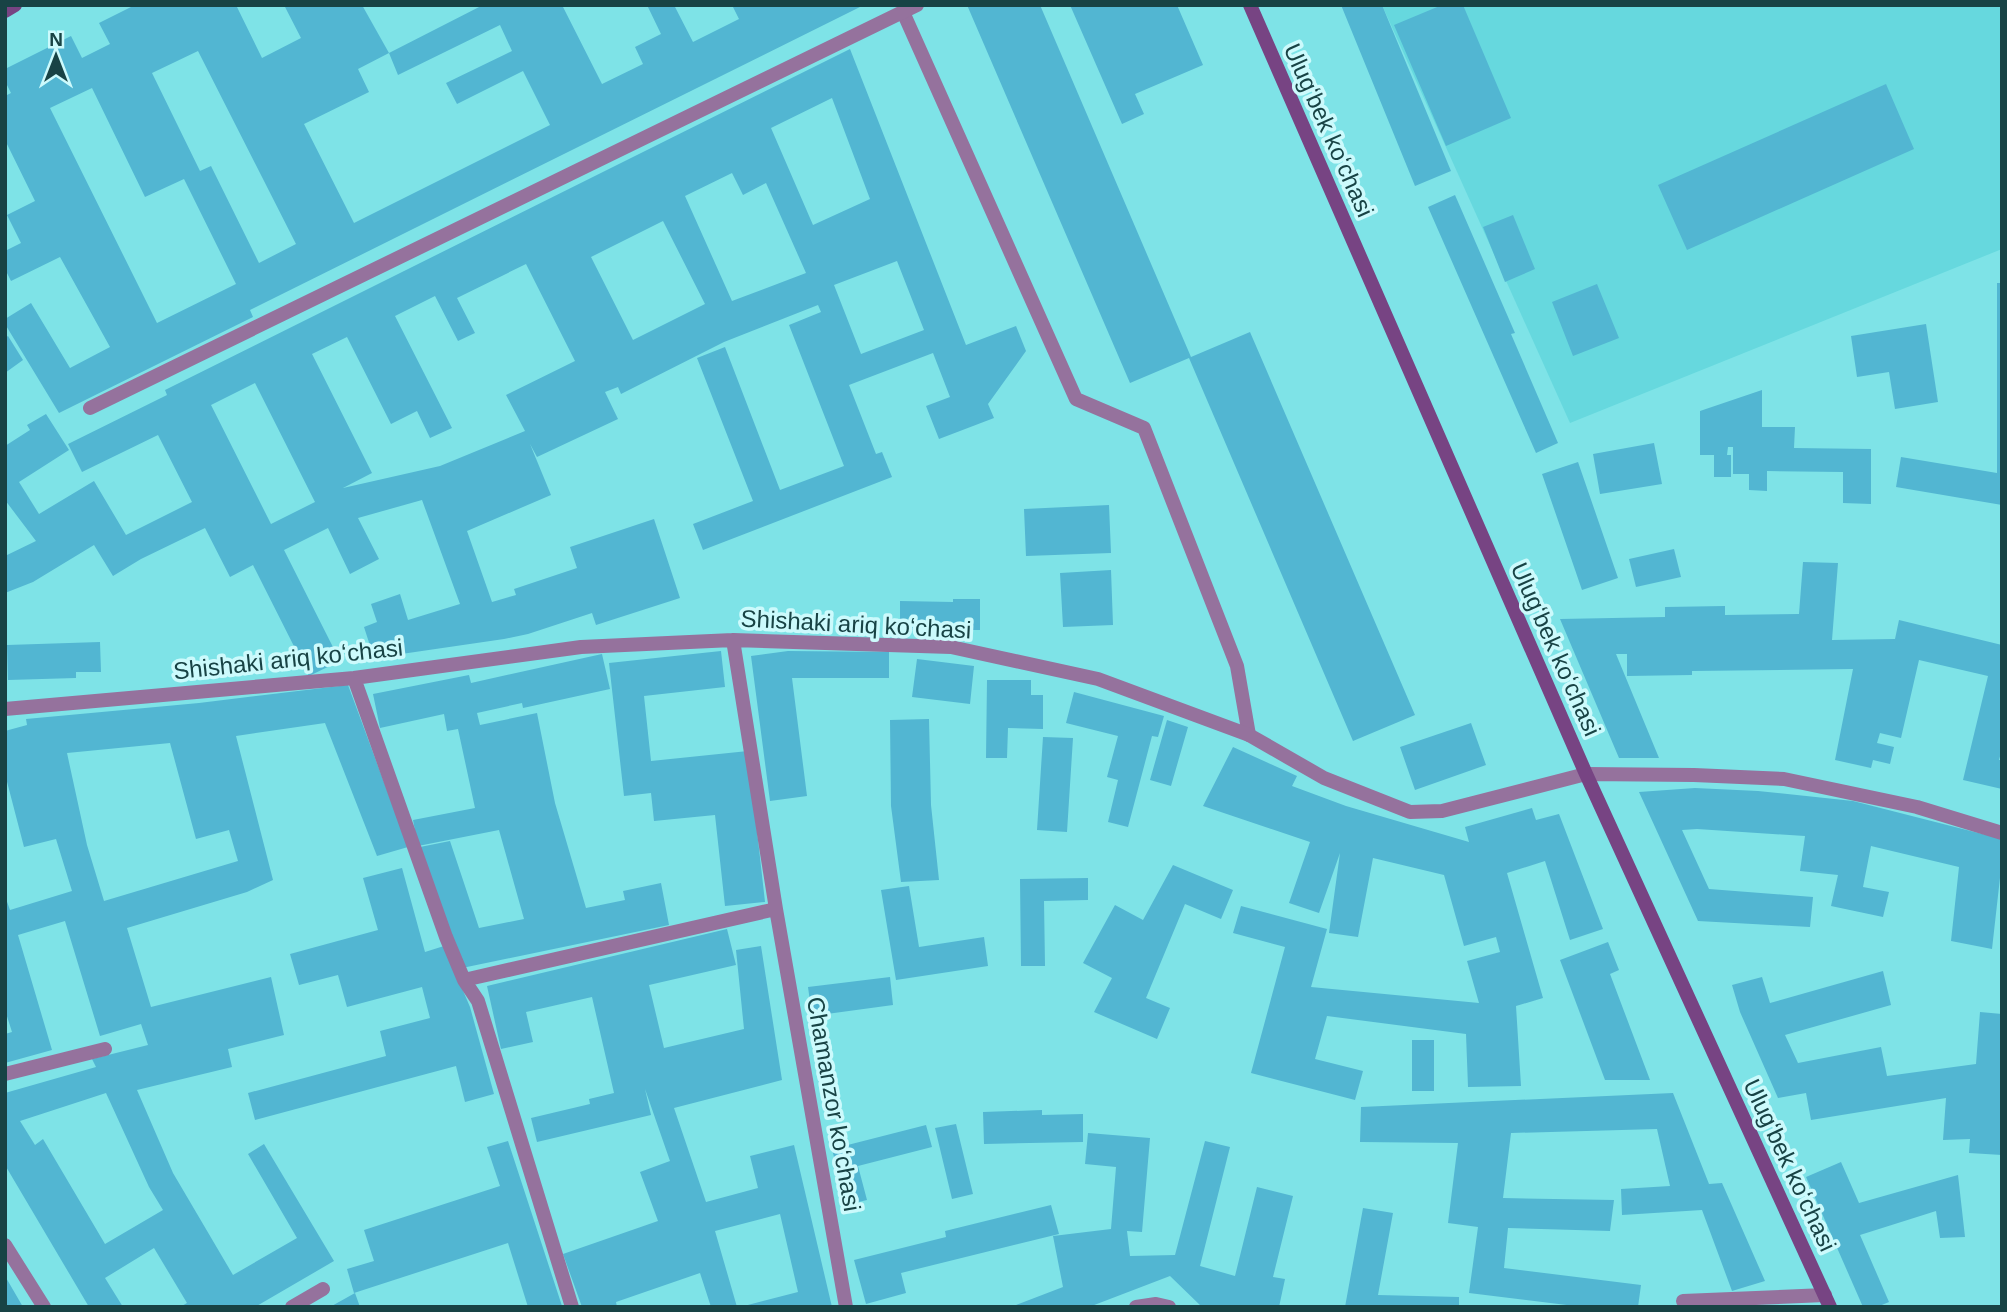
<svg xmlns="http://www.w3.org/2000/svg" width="2007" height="1312" font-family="Arial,sans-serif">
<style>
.built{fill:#66d8de}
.building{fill:#52b6d2;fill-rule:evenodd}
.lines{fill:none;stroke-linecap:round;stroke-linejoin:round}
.lane{stroke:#95729d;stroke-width:14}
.street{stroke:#95729d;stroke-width:14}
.secondary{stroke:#774483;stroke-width:14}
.labels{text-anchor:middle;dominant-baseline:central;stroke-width:7;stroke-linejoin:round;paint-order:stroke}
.street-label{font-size:24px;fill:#184345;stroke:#ccfafc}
</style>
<rect width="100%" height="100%" fill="#7ee3e7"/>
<path class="built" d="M 1382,5 L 2002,5 L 2002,249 L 1570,423 Z"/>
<path class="building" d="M 135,5 L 236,5 L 262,58 L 301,38 L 284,5 L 362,5 L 389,53 L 358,69 L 369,92 L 304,124 L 354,223 L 550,125 L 523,71 L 457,104 L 446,83 L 512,51 L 500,25 L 398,75 L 389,53 L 483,5 L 562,5 L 602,84 L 643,64 L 635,47 L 661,34 L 647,5 L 674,5 L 693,42 L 739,19 L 732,5 L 864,5 L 250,310 L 253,317 L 59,413 L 5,324 L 5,319 L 31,303 L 70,368 L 110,347 L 60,257 L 11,281 L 5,269 L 5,251 L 21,243 L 7,215 L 35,201 L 5,140 L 5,96 L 11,93 L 5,81 L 5,69 L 71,36 L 82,58 L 110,44 L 99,23 ZM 198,51 L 296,244 L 259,263 L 211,166 L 200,171 L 152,73 ZM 92,88 L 145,197 L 184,179 L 236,284 L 157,323 L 50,108 Z
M 967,5 L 1040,5 L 1191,357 L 1250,332 L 1415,715 L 1353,741 L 1189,358 L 1130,383 Z
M 1070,5 L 1177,5 L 1203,65 L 1135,94 L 1144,114 L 1122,124 Z
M 1341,5 L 1382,5 L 1451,171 L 1415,186 Z
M 1442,5 L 1463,5 L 1511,118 L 1446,146 L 1394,25 Z
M 850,49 L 966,345 L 1016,326 L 1026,351 L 988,404 L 994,418 L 939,439 L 926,406 L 950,397 L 933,353 L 849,385 L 876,454 L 882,452 L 892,477 L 703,550 L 693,524 L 753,501 L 697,358 L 725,347 L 780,490 L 844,466 L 789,325 L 821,312 L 818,305 L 724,342 L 621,394 L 618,387 L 605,392 L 618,419 L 537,457 L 530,444 L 551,495 L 467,531 L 492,602 L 516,595 L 514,589 L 577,568 L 570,547 L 654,519 L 680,598 L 596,625 L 592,613 L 528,634 L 504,639 L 374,658 L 364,627 L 377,622 L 371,604 L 400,594 L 408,620 L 460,604 L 422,500 L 358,518 L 379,559 L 350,574 L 328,528 L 284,550 L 340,661 L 309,676 L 253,565 L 230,577 L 205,528 L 141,559 L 113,576 L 94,545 L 33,582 L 5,593 L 5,556 L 36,541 L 5,500 L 5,446 L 30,430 L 27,425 L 46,414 L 69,450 L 19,482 L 39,514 L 94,481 L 126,535 L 192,502 L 158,435 L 82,472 L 68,444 L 167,395 L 165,390 ZM 832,98 L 870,199 L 813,225 L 771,128 ZM 732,173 L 743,195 L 766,183 L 806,273 L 732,301 L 685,196 ZM 663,221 L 705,304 L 633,340 L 591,257 ZM 897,261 L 924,330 L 861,354 L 834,285 ZM 526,264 L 575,361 L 506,395 L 525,431 L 440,466 L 343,488 L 372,473 L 312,354 L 347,337 L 391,424 L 417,411 L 430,438 L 452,428 L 395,316 L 435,296 L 458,341 L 475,333 L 457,298 ZM 255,383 L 315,502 L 271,524 L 211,405 Z
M 1886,84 L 1914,149 L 1687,250 L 1658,185 Z
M 1455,195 L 1515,333 L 1511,334 L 1558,443 L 1536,453 L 1428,207 Z
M 1513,215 L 1535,269 L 1505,282 L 1483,227 Z
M 1997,283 L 2002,283 L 2002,505 L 1896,487 L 1901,457 L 1997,473 Z
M 1597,284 L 1619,338 L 1573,356 L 1552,302 Z
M 1926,324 L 1938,402 L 1895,409 L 1889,372 L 1857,377 L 1851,336 Z
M 8,336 L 23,360 L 5,373 L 5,338 Z
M 1762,390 L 1762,427 L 1795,427 L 1794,448 L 1871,449 L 1871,504 L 1843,503 L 1843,472 L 1767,471 L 1767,491 L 1749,490 L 1749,474 L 1733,474 L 1733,447 L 1728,447 L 1727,455 L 1731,455 L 1731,477 L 1714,477 L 1714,455 L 1700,455 L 1700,411 Z
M 1654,443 L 1662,484 L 1600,494 L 1593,454 Z
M 1578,462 L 1618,578 L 1582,590 L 1542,474 Z
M 1109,505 L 1111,553 L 1026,556 L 1024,509 Z
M 1674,549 L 1681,577 L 1636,587 L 1629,559 Z
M 1803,562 L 1838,563 L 1832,640 L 1895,639 L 1899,620 L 2002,645 L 2002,749 L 1999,760 L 2002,760 L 2002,789 L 1963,780 L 1988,676 L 1919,660 L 1901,738 L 1880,733 L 1877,743 L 1894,747 L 1890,764 L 1873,760 L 1871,768 L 1835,760 L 1853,669 L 1692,671 L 1692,675 L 1627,676 L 1627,654 L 1616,654 L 1659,758 L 1619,758 L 1560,619 L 1665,617 L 1665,607 L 1725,606 L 1725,615 L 1799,614 Z
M 1111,570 L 1113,625 L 1063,627 L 1060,573 Z
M 953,599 L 980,599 L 980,630 L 900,630 L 900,601 L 953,602 Z
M 100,642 L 101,672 L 76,672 L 76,678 L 8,680 L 7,645 Z
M 721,651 L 725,687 L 644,696 L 651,761 L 748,751 L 765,902 L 725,906 L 715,815 L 654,821 L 651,793 L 624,796 L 609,663 Z
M 788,651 L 889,652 L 889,678 L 792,678 L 807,796 L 770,801 L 751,656 Z
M 602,654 L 610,689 L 523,708 L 522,703 L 477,713 L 480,725 L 537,713 L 555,803 L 586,908 L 625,900 L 623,891 L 661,883 L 669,925 L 462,968 L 420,847 L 450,841 L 479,928 L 524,919 L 499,830 L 418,846 L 413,820 L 475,808 L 458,729 L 447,731 L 444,714 L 380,728 L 373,694 L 469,675 L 471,683 Z
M 917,659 L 974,666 L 970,704 L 912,697 Z
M 987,680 L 1031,680 L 1031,695 L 1043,695 L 1043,729 L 1008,728 L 1007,758 L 986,758 Z
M 348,685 L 408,847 L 377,856 L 325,723 L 236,736 L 273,880 L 247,892 L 127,928 L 151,1007 L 271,977 L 284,1035 L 228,1049 L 232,1067 L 137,1090 L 173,1173 L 233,1275 L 297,1238 L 248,1154 L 264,1144 L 334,1261 L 255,1307 L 180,1307 L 187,1303 L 154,1248 L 105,1278 L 123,1307 L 89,1307 L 5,1165 L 5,1093 L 96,1067 L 92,1059 L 148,1045 L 141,1024 L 100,1036 L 65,921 L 18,935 L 52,1050 L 5,1063 L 5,1034 L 12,1032 L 5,1010 L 5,896 L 10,910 L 72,891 L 56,839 L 24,847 L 5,774 L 5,731 L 27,725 L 26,719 L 199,703 ZM 170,743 L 196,839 L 229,830 L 238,861 L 104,901 L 87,845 L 67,753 ZM 106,1093 L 149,1187 L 163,1210 L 105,1244 L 43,1139 L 35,1145 L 20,1121 Z
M 1074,692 L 1164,716 L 1158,737 L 1152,736 L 1128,827 L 1108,822 L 1118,780 L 1107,777 L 1118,736 L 1066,723 Z
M 929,719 L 931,805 L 939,880 L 901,882 L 891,806 L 890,720 Z
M 1167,720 L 1188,727 L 1171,786 L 1150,780 Z
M 1471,723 L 1486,765 L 1415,790 L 1400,747 Z
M 1043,737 L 1073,738 L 1067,832 L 1037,830 Z
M 1233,747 L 1297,776 L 1292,786 L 1346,806 L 1469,842 L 1465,827 L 1532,808 L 1536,820 L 1559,814 L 1603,929 L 1570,940 L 1545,861 L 1507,873 L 1543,998 L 1516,1006 L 1521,1086 L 1468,1087 L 1466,1034 L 1327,1016 L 1315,1059 L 1363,1071 L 1355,1100 L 1251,1073 L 1285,947 L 1233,933 L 1241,906 L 1327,929 L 1311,987 L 1479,1003 L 1467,961 L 1500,952 L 1496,937 L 1464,946 L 1444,875 L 1373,858 L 1358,937 L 1329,933 L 1340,853 L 1319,913 L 1289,903 L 1310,842 L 1203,806 Z
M 1695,788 L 1758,791 L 1853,801 L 2002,839 L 2002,860 L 1992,949 L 1951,941 L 1959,867 L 1871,846 L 1863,887 L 1889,892 L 1883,917 L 1831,906 L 1838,875 L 1800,871 L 1805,836 L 1697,829 L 1682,830 L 1709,889 L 1813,897 L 1810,927 L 1698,921 L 1639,792 Z
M 1173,865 L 1233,890 L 1221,919 L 1185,904 L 1146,998 L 1170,1008 L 1157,1039 L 1094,1012 L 1112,978 L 1083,963 L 1115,905 L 1143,920 Z
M 402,868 L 425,952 L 444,946 L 470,1007 L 494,1094 L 465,1102 L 456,1066 L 255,1120 L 248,1093 L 386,1056 L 380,1031 L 430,1018 L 422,987 L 347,1007 L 338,975 L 299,985 L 290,954 L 378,930 L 363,878 Z
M 1088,878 L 1088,900 L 1044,901 L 1045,966 L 1021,966 L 1020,879 Z
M 909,886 L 919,947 L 984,937 L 988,966 L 896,980 L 881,890 Z
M 727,929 L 736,965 L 649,985 L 664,1048 L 744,1029 L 736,950 L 761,946 L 782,1080 L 674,1108 L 706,1202 L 758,1188 L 750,1156 L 794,1145 L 832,1307 L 740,1307 L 798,1292 L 780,1214 L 715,1231 L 737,1307 L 711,1307 L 700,1273 L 616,1302 L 617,1307 L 582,1307 L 563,1254 L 658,1221 L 640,1172 L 670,1161 L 645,1089 L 651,1115 L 537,1142 L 531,1118 L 590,1104 L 589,1099 L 614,1093 L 592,997 L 526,1012 L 533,1042 L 501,1049 L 487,986 Z
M 1608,942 L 1619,970 L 1610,974 L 1650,1080 L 1605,1080 L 1560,960 Z
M 1883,971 L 1891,1005 L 1785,1035 L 1798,1063 L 1881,1047 L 1887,1076 L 1976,1064 L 1980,1012 L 2002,1014 L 2002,1155 L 1969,1153 L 1970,1139 L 1943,1140 L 1946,1098 L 1811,1120 L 1806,1093 L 1778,1098 L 1740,1012 L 1732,985 L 1762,977 L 1770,1003 Z
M 890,977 L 893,1005 L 812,1016 L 808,987 Z
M 1412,1040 L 1434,1040 L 1434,1091 L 1412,1091 Z
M 1673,1093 L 1709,1184 L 1722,1183 L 1765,1281 L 1732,1291 L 1702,1210 L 1622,1215 L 1621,1189 L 1670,1186 L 1657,1129 L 1511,1133 L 1503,1198 L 1614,1200 L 1610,1231 L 1508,1228 L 1504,1268 L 1641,1285 L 1638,1307 L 1583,1307 L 1469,1293 L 1478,1227 L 1448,1223 L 1458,1143 L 1360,1142 L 1361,1107 Z
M 1042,1110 L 1042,1115 L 1083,1114 L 1083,1142 L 984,1144 L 983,1112 Z
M 956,1124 L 973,1194 L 952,1199 L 935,1128 Z
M 926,1125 L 932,1147 L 858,1166 L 867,1200 L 846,1205 L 832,1149 Z
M 1088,1133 L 1150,1138 L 1142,1232 L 1127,1231 L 1130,1256 L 1175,1255 L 1205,1141 L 1230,1147 L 1200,1266 L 1235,1276 L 1257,1187 L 1293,1196 L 1273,1277 L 1285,1279 L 1279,1307 L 1202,1307 L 1170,1276 L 1089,1307 L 1011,1307 L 1063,1287 L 1053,1236 L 1111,1229 L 1116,1167 L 1085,1164 Z
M 508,1141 L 562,1306 L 528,1307 L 508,1243 L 354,1293 L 347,1269 L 374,1261 L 364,1230 L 500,1186 L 487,1147 Z
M 1841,1162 L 1859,1203 L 1958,1175 L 1965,1237 L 1940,1238 L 1936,1211 L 1860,1235 L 1889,1302 L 1877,1307 L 1863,1307 L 1806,1177 Z
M 1051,1205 L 1059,1234 L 901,1273 L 906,1293 L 866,1304 L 854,1260 L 946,1237 L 945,1231 Z
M 1363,1208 L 1393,1213 L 1378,1295 L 1459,1297 L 1459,1307 L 1345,1307 Z
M 5,1276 L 23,1307 L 5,1307 Z
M 355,1293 L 360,1307 L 330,1307 Z"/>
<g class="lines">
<path class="lane" d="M 903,12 L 1076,399 L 1144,428 L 1237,666 L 1249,735
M 5,1074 L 105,1049
M 1683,1301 L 1825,1295"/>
<path class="street" d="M 90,408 L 917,5
M 733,640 L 776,909 L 846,1307
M 354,678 L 446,937 L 464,980 L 478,1001 L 572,1307
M 5,709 L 354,678 L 581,647 L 733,640 L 951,647 L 1098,679 L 1249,735 L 1324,778 L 1410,812 L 1442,811 L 1586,774 L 1694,775 L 1784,779 L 1917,807 L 2002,833
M 464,980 L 776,909
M 5,1245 L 44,1307
M 292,1307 L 323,1289
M 1136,1307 L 1156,1304 L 1169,1307"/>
<path class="secondary" d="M 1250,5 L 1586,774 L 1830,1307
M 5,11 L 15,5"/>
</g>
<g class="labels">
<g class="street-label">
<text transform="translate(1329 130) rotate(66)">Ulugʻbek koʻchasi</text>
<text transform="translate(856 624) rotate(3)">Shishaki ariq koʻchasi</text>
<text transform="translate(1556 649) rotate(66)">Ulugʻbek koʻchasi</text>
<text transform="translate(288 659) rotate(-6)">Shishaki ariq koʻchasi</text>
<text transform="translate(834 1104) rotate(80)">Chamanzor koʻchasi</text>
<text transform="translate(1790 1165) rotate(65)">Ulugʻbek koʻchasi</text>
</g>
</g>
<rect width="2007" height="1312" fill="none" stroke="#184345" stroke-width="14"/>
<g transform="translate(56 56)" stroke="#ccfafc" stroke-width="5" paint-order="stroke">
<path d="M0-5L12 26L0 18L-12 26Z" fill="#184345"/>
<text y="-10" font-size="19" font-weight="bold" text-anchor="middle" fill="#184345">N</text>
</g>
</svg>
